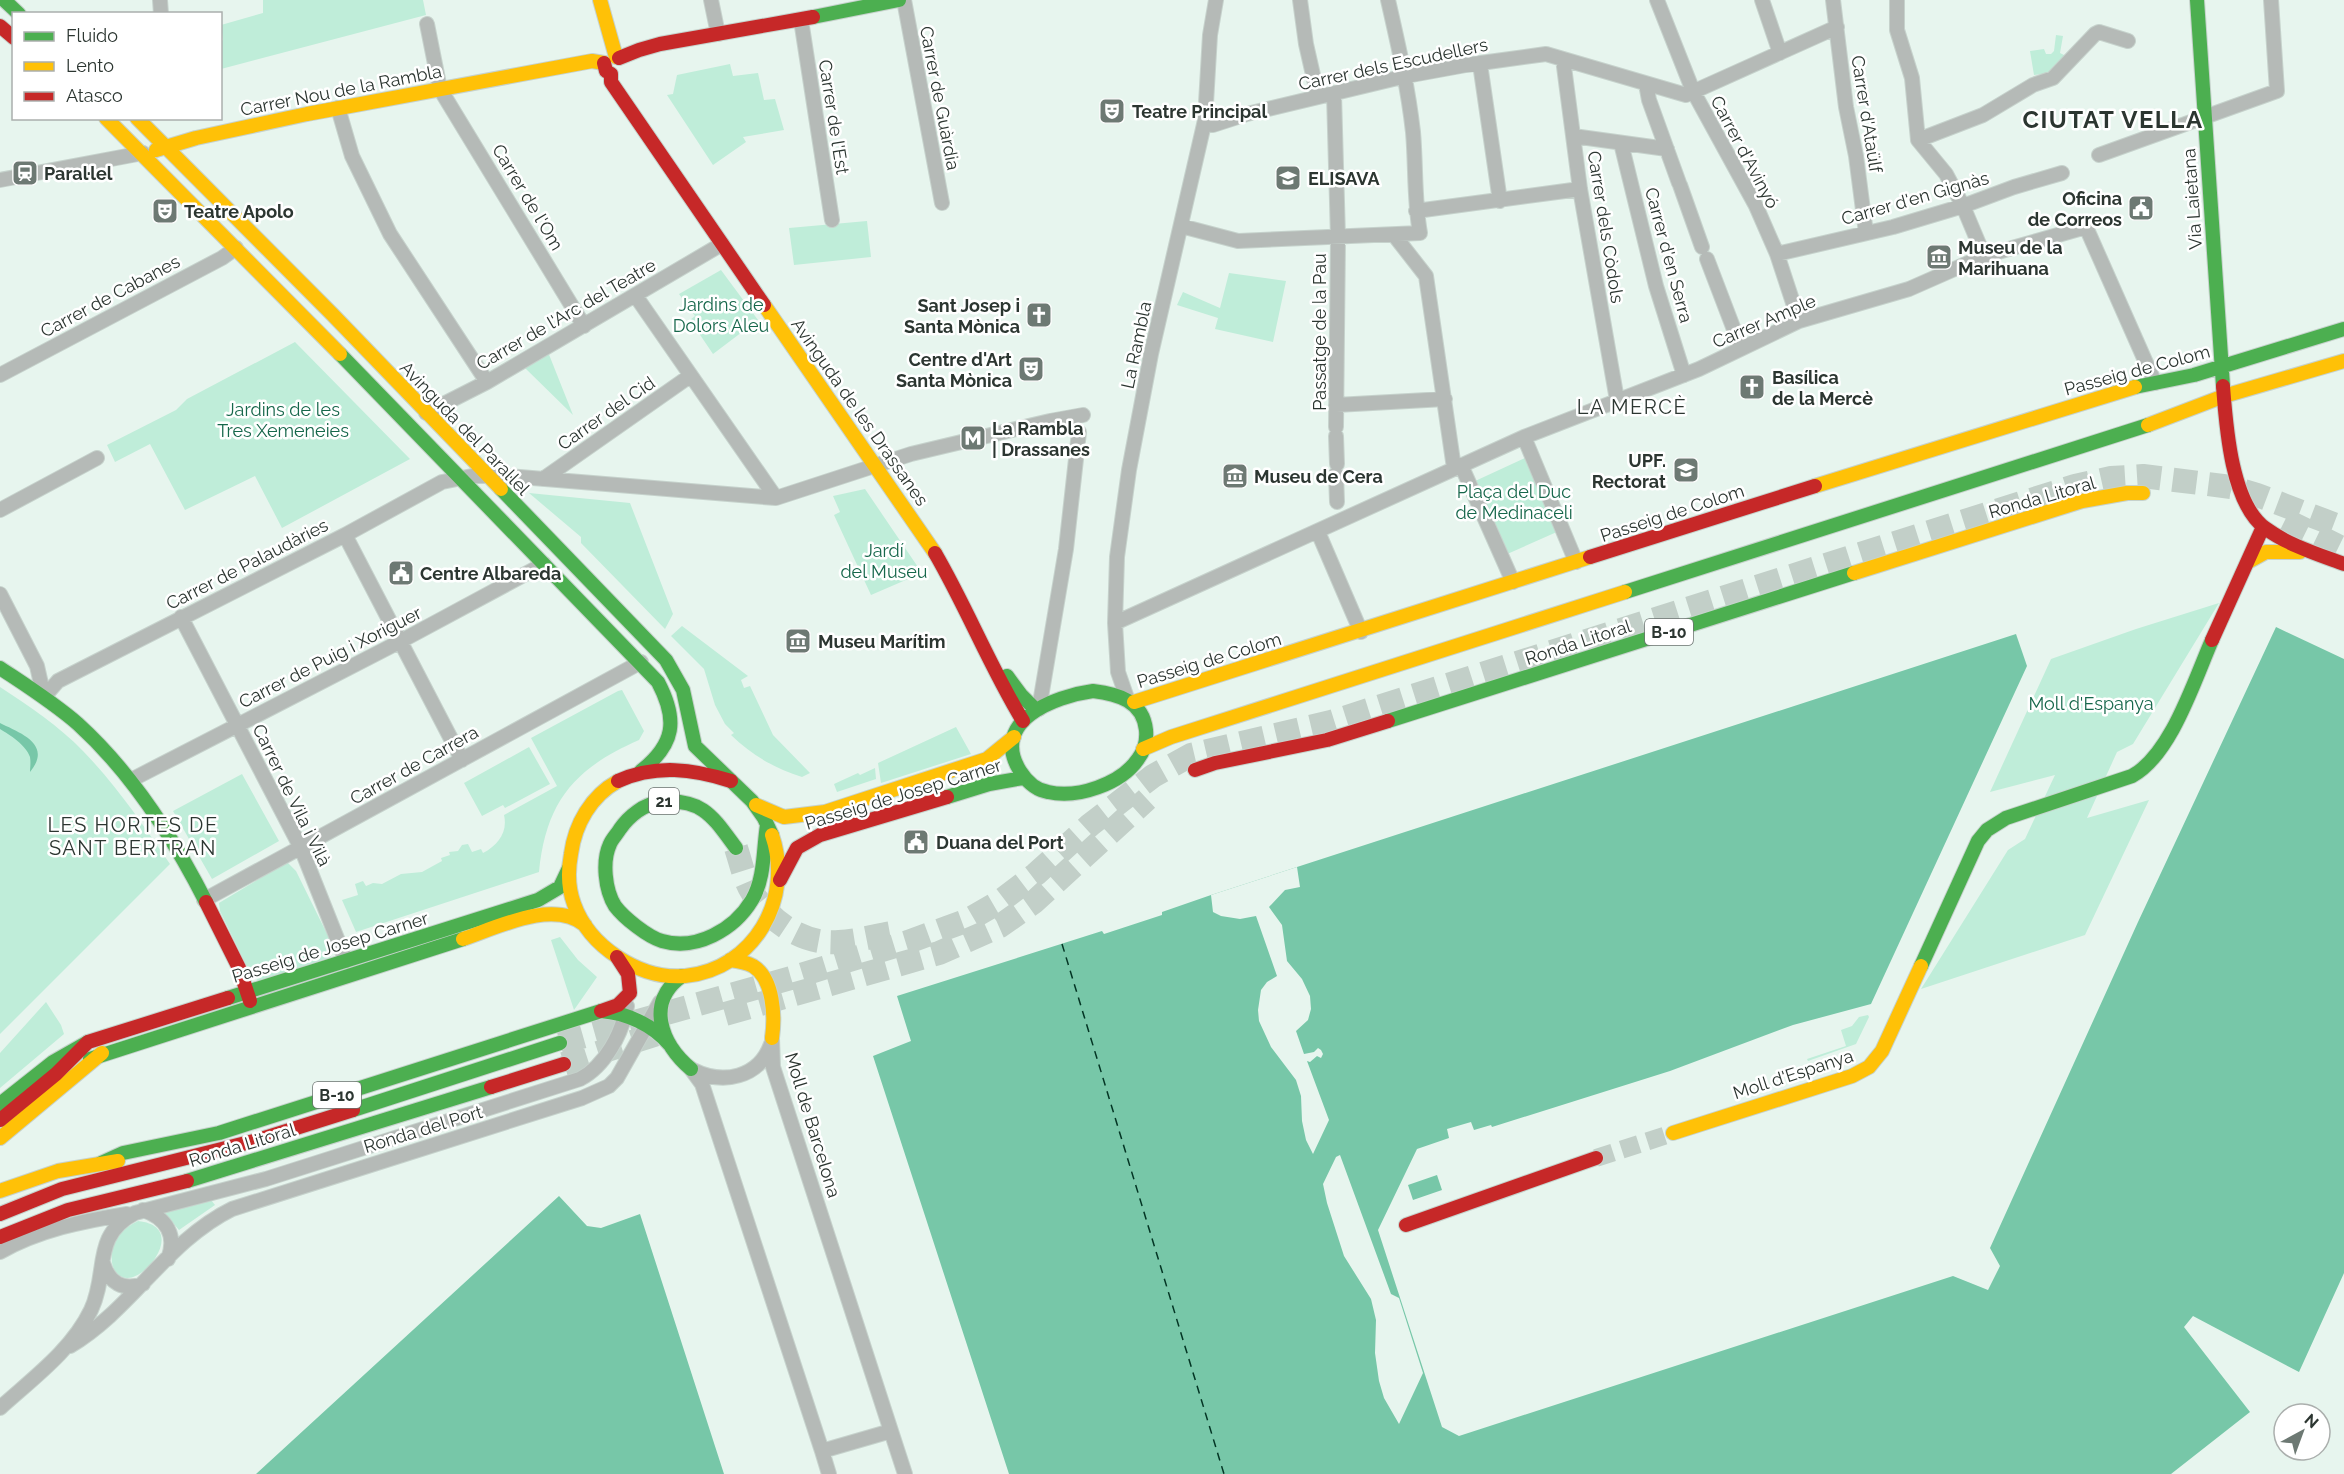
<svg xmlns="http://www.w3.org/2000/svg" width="2344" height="1474" font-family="Raleway,sans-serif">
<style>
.green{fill:#bfedd9}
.water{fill:#77c7a8}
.pier{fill:#e7f5ee}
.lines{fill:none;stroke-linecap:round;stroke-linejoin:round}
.ferry{stroke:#033524;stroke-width:1.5;stroke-dasharray:8 6;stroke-linecap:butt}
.secondary-tunnel{stroke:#c2cfc8;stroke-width:18;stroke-dasharray:18 9;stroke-linecap:butt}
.highway-tunnel{stroke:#c2cfc8;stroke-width:24;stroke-dasharray:24 12;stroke-linecap:butt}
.street-casing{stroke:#c6d2cc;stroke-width:16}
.fast-casing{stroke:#c6d2cc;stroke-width:16}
.slow-casing{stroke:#c6d2cc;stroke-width:16}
.jam-casing{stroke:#c6d2cc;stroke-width:16}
.street{stroke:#b5bab7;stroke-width:14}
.fast{stroke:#4caf50;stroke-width:14}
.slow{stroke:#ffc107;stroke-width:14}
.jam{stroke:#c62828;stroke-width:14}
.labels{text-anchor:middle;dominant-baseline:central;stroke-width:5;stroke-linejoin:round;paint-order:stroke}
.shield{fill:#fff;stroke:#6b726f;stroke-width:1.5}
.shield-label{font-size:16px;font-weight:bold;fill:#2c3631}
.street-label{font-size:18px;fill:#2c3631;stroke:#fff}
.poi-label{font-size:18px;font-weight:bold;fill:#2c3631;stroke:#fff;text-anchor:start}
.park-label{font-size:18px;fill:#16674b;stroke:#fff}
.neighbourhood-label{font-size:20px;letter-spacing:1.5px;fill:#2c3631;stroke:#fff}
.district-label{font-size:24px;font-weight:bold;letter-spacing:1.5px;fill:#2c3631;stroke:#fff}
</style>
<rect width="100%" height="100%" fill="#e7f5ee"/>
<path class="green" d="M 263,0 L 423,0 L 426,15 L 221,69 L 221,41 L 223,40 L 221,25 L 263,13 Z
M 2056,35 L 2063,36 L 2060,53 L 2066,56 L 2051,73 L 2034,75 L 2030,51 L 2044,49 L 2046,54 L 2051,54 L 2054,51 Z
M 730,64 L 733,76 L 758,73 L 764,100 L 775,99 L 784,130 L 743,137 L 746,142 L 713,165 L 667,95 L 673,94 L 677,75 Z
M 867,221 L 871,257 L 794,265 L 789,228 Z
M 721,270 L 758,320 L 713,354 L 690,320 L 695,316 L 679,294 Z
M 1229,273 L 1286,281 L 1273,342 L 1215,329 L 1218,318 L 1177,305 L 1183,292 L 1220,308 Z
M 295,342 L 410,459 L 282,528 L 255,476 L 185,510 L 150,444 L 115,462 L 107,445 L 176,410 L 187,399 Z
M 548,352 L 573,415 L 525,368 Z
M 1529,456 L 1559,531 L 1505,555 L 1473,482 Z
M 865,489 L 922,573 L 871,595 L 834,515 L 840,512 L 833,496 Z
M 529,493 L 630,503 L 673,614 L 665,629 L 581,543 L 581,537 Z
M 2219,603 L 2133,744 L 2117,752 L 2087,818 L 2149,800 L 2085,935 L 1921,989 L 2008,850 L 2025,839 L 2055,775 L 1990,792 L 2051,659 L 2136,629 Z
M 682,626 L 748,676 L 741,680 L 744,688 L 750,686 L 773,735 L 810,773 L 802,777 C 774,768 753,756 731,735 L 734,733 L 725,724 L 715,705 L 704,669 L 671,636 Z
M 0,687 C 29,706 59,726 83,751 C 116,785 144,826 170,864 L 0,1034 Z
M 622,690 L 644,731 L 639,740 C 575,768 546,801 539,872 L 356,932 L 342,900 L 358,895 L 355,884 L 363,881 L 366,886 L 373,883 L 382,884 L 401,874 L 422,872 L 442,861 L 441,858 L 450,855 L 449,852 L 458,851 L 462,845 L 468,844 L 472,852 L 481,849 L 483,853 C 498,845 508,832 504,815 L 557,786 L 531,738 L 618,691 Z
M 956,727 L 971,754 L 881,783 L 878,763 Z
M 529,747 L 550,784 L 505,808 L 503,805 L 482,816 L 464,783 Z
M 875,768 L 876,779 L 837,792 L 834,784 L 858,773 L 860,775 Z
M 242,774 L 279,841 L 212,879 L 173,811 Z
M 287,862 L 296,871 L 332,944 L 333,949 L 331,957 L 259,981 L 251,975 L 220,911 L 219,903 Z
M 560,937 L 578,960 L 597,977 L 574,1010 L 551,940 Z
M 46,1002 L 61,1025 L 64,1034 L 0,1088 L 0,1053 Z
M 1868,1015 L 1869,1017 L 1856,1044 L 1808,1061 L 1807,1059 L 1846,1046 L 1841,1030 L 1852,1026 L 1859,1017 Z
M 211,1200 L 215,1205 L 179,1230 L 163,1211 Z
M 138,1221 C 187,1226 148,1279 127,1278 C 106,1276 110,1246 119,1235 C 124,1229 130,1225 138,1221 Z"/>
<path class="water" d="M 2276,627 L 2344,659 L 2344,1273 L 2299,1372 L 2193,1316 L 2184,1327 L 2250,1412 L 2171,1474 L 1009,1474 L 873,1056 L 911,1041 L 897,996 L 1102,931 L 1104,934 L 1162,915 L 1162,912 L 1211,895 L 2016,634 L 2027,666 L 1871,1004 L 1793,1025 L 1670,1071 L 1492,1127 L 1491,1125 L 1474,1130 L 1471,1122 L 1447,1129 L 1449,1138 L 1417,1149 L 1378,1230 L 1442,1427 L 1459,1436 L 1953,1276 L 1988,1290 L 2000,1266 L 1990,1248 L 2138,922 Z
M 0,723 C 20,733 53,744 30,772 C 30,768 31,763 30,757 C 26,745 10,735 0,729 Z
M 1437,1175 L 1442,1190 L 1413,1200 L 1408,1185 Z
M 559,1196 L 587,1226 L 601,1228 L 640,1214 L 724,1474 L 256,1474 Z"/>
<path class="pier" d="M 1297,867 L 1300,887 L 1285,890 L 1269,907 L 1282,925 L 1287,961 L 1302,979 L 1310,996 L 1311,1009 L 1308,1020 L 1296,1031 L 1304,1054 L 1314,1052 L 1318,1048 L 1321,1050 L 1323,1054 L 1321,1058 L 1317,1056 L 1310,1062 L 1307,1061 L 1329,1120 L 1313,1154 L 1306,1140 L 1302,1121 L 1301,1096 L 1296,1080 L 1271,1047 L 1259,1021 L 1258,1010 L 1261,990 L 1267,982 L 1277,976 L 1256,916 L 1240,919 L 1221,916 L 1213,912 L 1211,895 Z
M 1340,1155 L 1391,1294 L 1399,1298 L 1423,1373 L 1399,1424 L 1384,1398 L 1379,1381 L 1375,1353 L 1376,1320 L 1371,1299 L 1344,1256 L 1327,1203 L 1323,1184 L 1336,1157 Z"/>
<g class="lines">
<path class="ferry" d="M 1062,944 L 1224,1474"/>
<path class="secondary-tunnel" d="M 1596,1158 L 1673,1133"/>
<path class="highway-tunnel" d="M 2285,520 L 2344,549
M 736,848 C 741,863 744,879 752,892 C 770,921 802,945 839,942 C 858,941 878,935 898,932
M 725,1014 L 939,953 L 1000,926 L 1034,902 L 1147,799
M 560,1043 L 791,978 L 908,942 L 968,920 L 999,902 L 1036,874 L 1090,825 L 1153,776 L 1191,755 L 1331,722 L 2075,486 L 2111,478 L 2143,476 L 2231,487 L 2257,495 L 2344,528
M 564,1064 L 660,1033"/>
<g class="street-casing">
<path id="street" d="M 160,0 L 161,14
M 711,0 L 718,34
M 904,0 L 942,203
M 1300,0 L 1306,44 L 1318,97
M 1657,0 L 1693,91 L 1756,206 L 1777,254 L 1799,321
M 1762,0 L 1780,53
M 1833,0 L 1846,107 L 1856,156 L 1866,233
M 1897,0 L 1897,30 L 1912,78 L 1918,140 L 1946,174 L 1963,206 L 1984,256
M 801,20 L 832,220
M 427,24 L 440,89 L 584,326
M 1563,59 L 1580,189 L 1617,400
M 1480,64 L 1500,201
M 1646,84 L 1649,100 L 1679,183
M 1334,94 L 1338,238 L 1336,427
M 338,108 L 352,156 L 390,234 L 487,382
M 1204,124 L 1213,125 L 1247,114 L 1406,76 L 1466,65 L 1546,54 L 1686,95 L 1837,27
M 1573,136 L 1667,149
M 1918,140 L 1983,115 L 2033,85 L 2053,78 L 2095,34 L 2099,32 L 2128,41
M 1621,143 L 1656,286 L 1684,375
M 2099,155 L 2277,91 L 2271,0
M 0,180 L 143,153
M 1680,185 L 1702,247
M 1416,211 L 1580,189
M 1181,226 L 1238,241 L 1420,233 C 1414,200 1416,166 1413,132 C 1408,87 1398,44 1388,0
M 1394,235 L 1426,276 L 1454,468
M 1777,254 L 1893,227 L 1963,206 L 2014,187 L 2062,173
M 1707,259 L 1741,348
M 635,295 L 776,498
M 0,375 L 222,258 L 236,248
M 1336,405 L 1445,399
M 426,413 L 487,382 L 722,244
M 1336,436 L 1337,464
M 1524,437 L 1576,562
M 1461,465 L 1513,582
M 1336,474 L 1337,502
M 543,479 L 690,376
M 0,510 L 97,458
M 1318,532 L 1361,632
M 345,535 L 462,760
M 0,594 L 37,666 L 44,697
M 181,617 L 301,848 L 346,961
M 1115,623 L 1524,437 L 1699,369 L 1799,321 L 1909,289 L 1984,256 L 2086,227 L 2155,383
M 44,697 L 58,681 L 345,535 L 442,482 L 472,476 L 507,476 L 776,498 L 911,454 L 1050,421 L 1083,415
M 1127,698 L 1118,672 L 1115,623 L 1117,557 L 1129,470 L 1151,354 L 1205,120 L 1210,35 L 1216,0
M 1039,709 L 1066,549 L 1079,432
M 131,780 L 401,641 L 544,564
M 204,900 L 641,662
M 691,1069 L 702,1084 L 822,1451 L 891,1431 L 773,1067 L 772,1038
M 693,1070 C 723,1085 759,1078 771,1044
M 143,1210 C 167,1218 177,1236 168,1259
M 0,1252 C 39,1230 83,1221 127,1214
M 103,1263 C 109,1283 123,1291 143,1284
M 70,1346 C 131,1310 167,1241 232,1209 L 582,1098 L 609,1086 L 617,1078 L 660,1002
M 0,1408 C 32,1379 72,1350 91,1310 C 109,1272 91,1236 135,1213 L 266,1179 L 580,1079 C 605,1066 622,1034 627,1006
M 891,1431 L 905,1474
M 822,1451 L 829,1474"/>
</g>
<g class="fast-casing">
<path id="fast" d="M 4,0 L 19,14
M 2197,0 L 2223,386
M 813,17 L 899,0
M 340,354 L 658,682 C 678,720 675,744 641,771
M 2135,387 L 2194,375 L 2344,329
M 501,489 L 666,660 L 683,690 L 695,746 L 752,801 L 764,818 L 772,835
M 1625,592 L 2148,425
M 0,668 C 27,686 54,703 78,724 C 133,774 173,837 206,902
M 1007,676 L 1021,695 L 1036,710
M 1093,691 C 1118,694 1143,701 1146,730 C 1147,741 1145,750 1138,759 C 1121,784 1077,799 1048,792 C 1035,790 1027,782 1020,771 C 989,721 1055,696 1093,691 Z
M 1388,721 L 1854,573
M 947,797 L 989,784 L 1023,778
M 736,848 C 713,817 703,798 660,802 C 644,804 629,816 620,829 C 617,834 612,839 610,844 C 602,861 605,890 615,906 C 624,918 648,937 662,941 C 696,951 734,930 752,900 C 765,878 763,850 767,825
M 1921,966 L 1978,841 L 1987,830 L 2006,818 L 2132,776 C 2171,755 2194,681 2212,640
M 682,976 C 645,1002 661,1044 691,1069
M 228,998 L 538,900 L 560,887 L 569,868
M 601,1011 C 627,1013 653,1025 670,1045
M 90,1059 L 463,939
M 0,1104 L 53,1062 L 88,1042
M 353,1110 L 560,1043
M 101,1163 L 123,1153 L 219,1133 L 601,1011
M 187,1181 L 491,1087"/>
</g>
<g class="slow-casing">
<path id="slow" d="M 600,0 L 616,57
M 106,118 L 340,354
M 137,118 L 332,314 L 501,489
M 156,150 L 196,138 L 307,114 L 592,61 L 604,63
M 764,305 L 935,553
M 2148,425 L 2224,396 L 2344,361
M 1815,486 L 2135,387
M 2248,562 L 2266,552 L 2300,552
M 1854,573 L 2082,501 L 2127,493 L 2143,493
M 1134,702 L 1590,557
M 1143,749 L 1171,737 L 1625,592
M 618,781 C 591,796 575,824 571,854 C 568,870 568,888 574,904 C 589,946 639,980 685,976 C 754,969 794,899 772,835
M 756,805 L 784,817 L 825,812 L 987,759 L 1014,737
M 463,939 C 498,927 553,899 585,925
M 730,960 C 738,961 746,962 753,966 C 774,979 775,1017 772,1038
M 1673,1133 L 1852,1076 L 1869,1067 L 1882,1051 L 1921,966
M 0,1138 L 102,1053
M 0,1191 L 58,1171 L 118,1161"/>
</g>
<g class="jam-casing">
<path id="jam" d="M 0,26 L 14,38
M 619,58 L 639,50 L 660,44 L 813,17
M 604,63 L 606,71 L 611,74 L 611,82 L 764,305
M 2223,386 C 2226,425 2231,503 2265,528 C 2288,545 2317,554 2344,564
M 935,553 C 967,608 990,667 1023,721
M 1590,557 L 1815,486
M 2212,640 L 2263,527
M 1195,770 L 1215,763 L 1327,740 L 1388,721
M 618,781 C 656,764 693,769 731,781
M 780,880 L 797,848 L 820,835 L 947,797
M 206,902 L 239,968 L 250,1001
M 601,1011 L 618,1005 L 630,993 L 628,974 L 617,957
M 491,1087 L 564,1064
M 0,1120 L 56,1074 L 88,1042 L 228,998
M 0,1214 L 62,1189 L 258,1140 L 353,1110
M 1406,1225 L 1596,1158
M 0,1237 L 68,1210 L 187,1181"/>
</g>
<use href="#street" class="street"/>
<use href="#fast" class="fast"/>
<use href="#slow" class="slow"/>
<use href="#jam" class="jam"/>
</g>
<defs>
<g id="theatre-square" transform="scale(1.35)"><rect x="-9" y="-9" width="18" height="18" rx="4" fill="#6d7973" stroke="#fff"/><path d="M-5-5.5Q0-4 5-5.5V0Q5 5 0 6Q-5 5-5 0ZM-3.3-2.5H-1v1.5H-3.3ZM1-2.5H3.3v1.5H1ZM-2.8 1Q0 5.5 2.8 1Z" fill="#fff"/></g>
<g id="station-square" transform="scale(1.35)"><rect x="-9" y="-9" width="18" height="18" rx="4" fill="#6d7973" stroke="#fff"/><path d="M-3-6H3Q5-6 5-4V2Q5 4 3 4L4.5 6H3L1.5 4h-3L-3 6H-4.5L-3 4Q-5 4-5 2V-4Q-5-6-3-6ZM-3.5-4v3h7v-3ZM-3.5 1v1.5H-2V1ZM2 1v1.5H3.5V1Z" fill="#fff"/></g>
<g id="university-square" transform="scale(1.35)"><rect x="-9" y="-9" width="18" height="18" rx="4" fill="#6d7973" stroke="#fff"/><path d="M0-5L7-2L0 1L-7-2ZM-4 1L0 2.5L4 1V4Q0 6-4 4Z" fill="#fff"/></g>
<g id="civic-square" transform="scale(1.35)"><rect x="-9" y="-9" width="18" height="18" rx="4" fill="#6d7973" stroke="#fff"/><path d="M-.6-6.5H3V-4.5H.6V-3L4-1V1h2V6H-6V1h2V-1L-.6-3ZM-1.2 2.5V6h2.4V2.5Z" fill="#fff"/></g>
<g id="museum-square" transform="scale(1.35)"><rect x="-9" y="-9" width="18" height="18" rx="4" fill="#6d7973" stroke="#fff"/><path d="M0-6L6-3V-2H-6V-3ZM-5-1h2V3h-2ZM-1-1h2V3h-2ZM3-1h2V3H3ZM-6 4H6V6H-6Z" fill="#fff"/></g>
<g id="church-square" transform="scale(1.35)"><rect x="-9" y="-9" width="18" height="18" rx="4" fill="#6d7973" stroke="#fff"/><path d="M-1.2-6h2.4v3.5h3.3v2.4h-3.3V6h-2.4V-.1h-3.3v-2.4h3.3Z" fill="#fff"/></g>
<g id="metro-square" transform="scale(1.35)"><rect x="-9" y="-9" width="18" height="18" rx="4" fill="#6d7973" stroke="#fff"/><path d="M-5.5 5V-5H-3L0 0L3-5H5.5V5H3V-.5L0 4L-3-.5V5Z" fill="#fff"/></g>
</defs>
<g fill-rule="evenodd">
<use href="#theatre-square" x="1112" y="111"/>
<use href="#station-square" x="25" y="173"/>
<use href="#university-square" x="1288" y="178"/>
<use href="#civic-square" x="2141" y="208"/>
<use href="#theatre-square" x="165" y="211"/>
<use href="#museum-square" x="1939" y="257"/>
<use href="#church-square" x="1039" y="315"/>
<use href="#theatre-square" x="1031" y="369"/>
<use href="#church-square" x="1752" y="387"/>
<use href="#metro-square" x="973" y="438"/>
<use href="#university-square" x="1686" y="470"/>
<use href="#museum-square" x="1235" y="476"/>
<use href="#civic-square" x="401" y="573"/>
<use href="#museum-square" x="798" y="641"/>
<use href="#civic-square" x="916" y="842"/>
</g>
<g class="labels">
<g class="shield">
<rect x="1645" y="619" width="48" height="26" rx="4.5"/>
<rect x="649" y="788" width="30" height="26" rx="4.5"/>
<rect x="313" y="1082" width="48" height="26" rx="4.5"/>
</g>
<g class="shield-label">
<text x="1669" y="632">B-10</text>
<text x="664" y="801">21</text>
<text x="337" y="1095">B-10</text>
</g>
<g class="street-label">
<text transform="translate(1393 64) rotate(-12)">Carrer dels Escudellers</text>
<text transform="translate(341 90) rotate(-11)">Carrer Nou de la Rambla</text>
<text transform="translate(940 98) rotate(79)">Carrer de Guàrdia</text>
<text transform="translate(1867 114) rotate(81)">Carrer d'Ataülf</text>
<text transform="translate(834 117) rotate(81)">Carrer de l'Est</text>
<text transform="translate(1745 152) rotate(62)">Carrer d'Avinyó</text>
<text transform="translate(528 197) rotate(59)">Carrer de l'Om</text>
<text transform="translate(1915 198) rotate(-16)">Carrer d'en Gignàs</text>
<text transform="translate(2192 199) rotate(-94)">Via Laietana</text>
<text transform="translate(1606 227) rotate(81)">Carrer dels Còdols</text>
<text transform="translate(1669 255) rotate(75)">Carrer d'en Serra</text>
<text transform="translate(110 296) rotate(-28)">Carrer de Cabanes</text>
<text transform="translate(566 314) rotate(-30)">Carrer de l'Arc del Teatre</text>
<text transform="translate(1764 321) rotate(-23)">Carrer Ample</text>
<text transform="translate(1319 332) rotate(-90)">Passatge de la Pau</text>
<text transform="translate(1136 345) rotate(-78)">La Rambla</text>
<text transform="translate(2137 370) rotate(-15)">Passeig de Colom</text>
<text transform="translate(860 412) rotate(55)">Avinguda de les Drassanes</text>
<text transform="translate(606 413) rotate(-35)">Carrer del Cid</text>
<text transform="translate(465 428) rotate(46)">Avinguda del Paral·lel</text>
<text transform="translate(2042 497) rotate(-16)">Ronda Litoral</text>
<text transform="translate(1672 513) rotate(-18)">Passeig de Colom</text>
<text transform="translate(247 564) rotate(-27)">Carrer de Palaudàries</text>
<text transform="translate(1578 642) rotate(-18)">Ronda Litoral</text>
<text transform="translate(330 657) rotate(-27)">Carrer de Puig i Xoriguer</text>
<text transform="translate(1209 660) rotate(-17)">Passeig de Colom</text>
<text transform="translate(414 765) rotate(-29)">Carrer de Carrera</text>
<text transform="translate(903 794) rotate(-17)">Passeig de Josep Carner</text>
<text transform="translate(292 795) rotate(64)">Carrer de Vila i Vilà</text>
<text transform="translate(330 947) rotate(-17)">Passeig de Josep Carner</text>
<text transform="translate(1793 1074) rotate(-18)">Moll d'Espanya</text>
<text transform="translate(813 1125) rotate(73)">Moll de Barcelona</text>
<text transform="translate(423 1129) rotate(-17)">Ronda del Port</text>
<text transform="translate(242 1145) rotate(-17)">Ronda Litoral</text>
</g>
<g class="poi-label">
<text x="1132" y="111">Teatre Principal</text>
<text x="44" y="173">Paral·lel</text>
<text x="1308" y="178">ELISAVA</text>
<text x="2122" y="198" text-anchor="end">Oficina<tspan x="2122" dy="21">de Correos</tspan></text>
<text x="184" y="211">Teatre Apolo</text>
<text x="1958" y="247">Museu de la<tspan x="1958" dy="21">Marihuana</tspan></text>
<text x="1020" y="305" text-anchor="end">Sant Josep i<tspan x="1020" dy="21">Santa Mònica</tspan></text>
<text x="1012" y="359" text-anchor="end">Centre d'Art<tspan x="1012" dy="21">Santa Mònica</tspan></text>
<text x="1772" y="377">Basílica<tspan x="1772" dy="21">de la Mercè</tspan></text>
<text x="992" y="428">La Rambla<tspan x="992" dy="21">| Drassanes</tspan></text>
<text x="1666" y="460" text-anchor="end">UPF.<tspan x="1666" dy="21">Rectorat</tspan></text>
<text x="1254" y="476">Museu de Cera</text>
<text x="420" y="573">Centre Albareda</text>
<text x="818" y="641">Museu Marítim</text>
<text x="936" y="842">Duana del Port</text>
</g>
<g class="park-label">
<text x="721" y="304">Jardins de<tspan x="721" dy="21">Dolors Aleu</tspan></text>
<text x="283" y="409">Jardins de les<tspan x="283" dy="21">Tres Xemeneies</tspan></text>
<text x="1514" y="491">Plaça del Duc<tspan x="1514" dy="21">de Medinaceli</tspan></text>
<text x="884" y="550">Jardí<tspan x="884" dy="21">del Museu</tspan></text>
<text x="2091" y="703">Moll d'Espanya</text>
</g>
<g class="neighbourhood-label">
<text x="1632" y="407">LA MERCÈ</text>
<text x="133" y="825">LES HORTES DE<tspan x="133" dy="23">SANT BERTRAN</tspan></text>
</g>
<g class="district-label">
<text x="2113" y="119">CIUTAT VELLA</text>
</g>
</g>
<rect x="12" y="12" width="210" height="108" fill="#ffffff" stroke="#abafad" stroke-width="1.5"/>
<rect x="24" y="32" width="30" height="9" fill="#4caf50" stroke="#abafad" stroke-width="1.5"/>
<text x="66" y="42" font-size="18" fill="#2c3631">Fluido</text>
<rect x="24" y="62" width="30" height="9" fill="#ffc107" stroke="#abafad" stroke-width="1.5"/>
<text x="66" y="72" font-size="18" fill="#2c3631">Lento</text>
<rect x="24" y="92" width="30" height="9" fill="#c62828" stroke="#abafad" stroke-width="1.5"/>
<text x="66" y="102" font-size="18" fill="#2c3631">Atasco</text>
<g transform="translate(2302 1432) rotate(41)"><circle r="28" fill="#ffffff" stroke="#abafad" stroke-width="1.5"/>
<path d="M0-4.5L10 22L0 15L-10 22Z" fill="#6d7973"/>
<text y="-9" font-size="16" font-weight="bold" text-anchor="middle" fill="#2c3631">N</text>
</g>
</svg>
